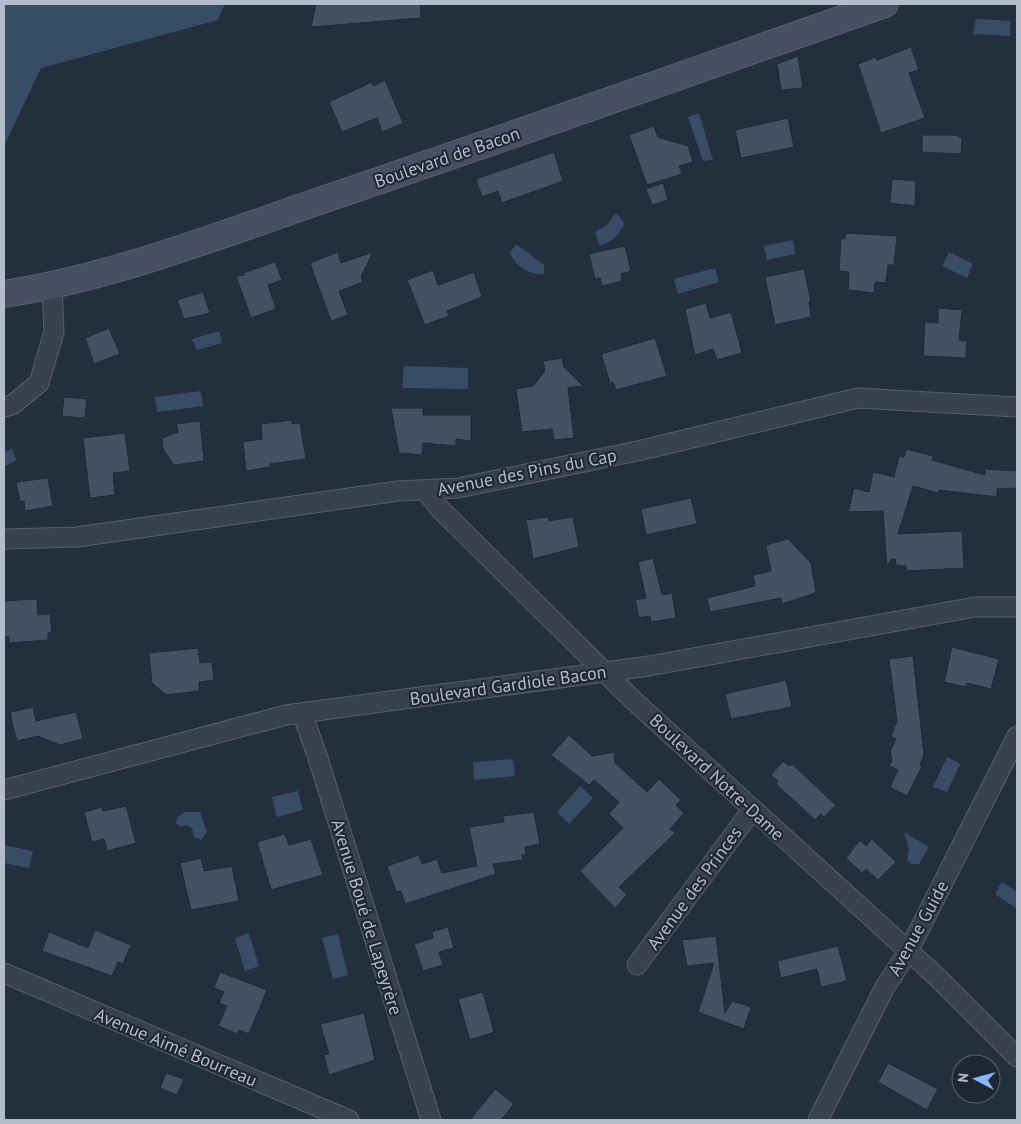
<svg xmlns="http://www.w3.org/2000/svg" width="1021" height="1124" font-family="'PT Sans',sans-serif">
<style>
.water{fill:#394c67}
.building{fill:#455162;stroke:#1f2835}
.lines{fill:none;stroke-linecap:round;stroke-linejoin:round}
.street-casing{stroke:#565f6c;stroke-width:21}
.secondary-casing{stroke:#565f6c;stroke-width:28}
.street{stroke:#38414e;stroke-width:19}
.secondary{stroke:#465061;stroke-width:26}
.labels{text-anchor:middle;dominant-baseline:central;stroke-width:4;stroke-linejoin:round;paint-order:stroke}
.street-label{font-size:18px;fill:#b4bcc9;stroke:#1d2633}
</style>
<rect width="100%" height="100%" fill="#242f3e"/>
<path class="water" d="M 4,4 L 225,4 L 218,20 L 41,68 L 4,146 Z
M 976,19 L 1010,21 L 1010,36 L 973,34 Z
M 699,113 L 713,160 L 703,161 L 688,117 Z
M 616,213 L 625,224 L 614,239 L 600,246 L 595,232 L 607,225 Z
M 793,240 L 795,254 L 767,260 L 764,246 Z
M 516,244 L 544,265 L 544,274 C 529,275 516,267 510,253 Z
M 949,252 L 973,264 L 967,278 L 942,266 Z
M 715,268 L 719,282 L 678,294 L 674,279 Z
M 219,331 L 222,343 L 197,350 L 192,339 Z
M 404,366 L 468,368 L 468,389 L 402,388 Z
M 201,391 L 203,406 L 157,412 L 155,397 Z
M 12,448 L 16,460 L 4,467 L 4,453 Z
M 947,757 L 960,764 L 947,792 L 933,787 Z
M 513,759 L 515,776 L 474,780 L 473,762 Z
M 580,786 L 593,798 L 569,824 L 557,812 Z
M 298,791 L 303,810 L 277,817 L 272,797 Z
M 186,812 L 200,812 L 207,832 L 201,840 L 194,837 L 192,828 L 187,825 L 180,827 L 176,823 L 177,817 Z
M 904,832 L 929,847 L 919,864 L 911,864 L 907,860 L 909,849 Z
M 4,845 L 33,851 L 29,868 L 4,863 Z
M 1002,882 L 1017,892 L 1017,909 L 995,894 Z
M 249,933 L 259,966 L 245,971 L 235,938 Z
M 338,934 L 348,975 L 333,979 L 322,938 Z"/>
<path class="building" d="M 316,4 L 420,4 L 421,18 L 311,27 Z
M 911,47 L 919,70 L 909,73 L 925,118 L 881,133 L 858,64 L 876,57 L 877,60 Z
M 798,56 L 803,88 L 781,90 L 777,64 Z
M 385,80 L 403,123 L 382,132 L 377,118 L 342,132 L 329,102 L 372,82 L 373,86 Z
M 788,118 L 794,147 L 741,158 L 735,130 Z
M 654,126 L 658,137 L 688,146 L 693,162 L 679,166 L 682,174 L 647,185 L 629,135 Z
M 922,135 L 955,135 L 962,138 L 961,154 L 922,152 Z
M 554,152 L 563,181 L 502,203 L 498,191 L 482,197 L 476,179 Z
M 892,179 L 916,181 L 915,206 L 890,203 Z
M 663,183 L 668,200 L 652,205 L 646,189 Z
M 846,233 L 897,236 L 894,265 L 888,265 L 886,283 L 875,282 L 874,293 L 848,290 L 849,272 L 839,271 L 841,238 L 845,239 Z
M 625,246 L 631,271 L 621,274 L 622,281 L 602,286 L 600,278 L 595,279 L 589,254 Z
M 338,252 L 341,263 L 373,252 L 361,277 L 363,282 L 339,291 L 348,315 L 331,321 L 310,263 Z
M 275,262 L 282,280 L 268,285 L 276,309 L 251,318 L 236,276 L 244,275 L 243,273 Z
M 804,269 L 811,302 L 809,302 L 811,317 L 775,325 L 765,277 Z
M 433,270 L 438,285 L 474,272 L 482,297 L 447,311 L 449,316 L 425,325 L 407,280 Z
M 203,292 L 210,313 L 184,319 L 177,300 Z
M 706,303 L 710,318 L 731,312 L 742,353 L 717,360 L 713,349 L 695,355 L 685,309 Z
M 938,308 L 962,310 L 959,340 L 967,341 L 966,358 L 923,356 L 925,322 L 938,323 Z
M 109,328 L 120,354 L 94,364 L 85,338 Z
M 655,338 L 667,376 L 616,390 L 613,382 L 610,383 L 601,354 Z
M 562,358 L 564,367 L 583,386 L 568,388 L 574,438 L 554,440 L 552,429 L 522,432 L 516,389 L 533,386 L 545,371 L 543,361 Z
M 64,397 L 87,399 L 85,418 L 62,416 Z
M 391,408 L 423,408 L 423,415 L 471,415 L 471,441 L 456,439 L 456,446 L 423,443 L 422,455 L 399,453 Z
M 292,420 L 292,424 L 300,423 L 306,459 L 270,464 L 271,467 L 246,471 L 243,442 L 262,439 L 261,424 Z
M 200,421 L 204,461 L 174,465 L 163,449 L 162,438 L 178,432 L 176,424 Z
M 125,433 L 130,471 L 113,473 L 115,495 L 90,498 L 83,438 Z
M 906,449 L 933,456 L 932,460 L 985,475 L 985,469 L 1017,471 L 1017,488 L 997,489 L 997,497 L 939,490 L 938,493 L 913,486 L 898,534 L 962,531 L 964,568 L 906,571 L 906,566 L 896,565 L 895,559 L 891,559 L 887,568 L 883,511 L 848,512 L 854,488 L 869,492 L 873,472 L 894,477 L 899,456 L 904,457 Z
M 48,478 L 53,506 L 25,511 L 24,501 L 20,502 L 16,482 Z
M 691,498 L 697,524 L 646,535 L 641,509 Z
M 548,517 L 549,521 L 573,517 L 579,547 L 533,559 L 526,520 Z
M 788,539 L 811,563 L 816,593 L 782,604 L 781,598 L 710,612 L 707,598 L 755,586 L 753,575 L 771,571 L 766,545 Z
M 653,558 L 662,595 L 672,593 L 676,618 L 651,622 L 650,616 L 639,618 L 635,600 L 646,598 L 638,562 Z
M 34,599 L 37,600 L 38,615 L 50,614 L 52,633 L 48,633 L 48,640 L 9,643 L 9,637 L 4,637 L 4,601 Z
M 952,647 L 999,659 L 991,689 L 967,683 L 965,687 L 944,682 Z
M 198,648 L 200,663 L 212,662 L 214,680 L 199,682 L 199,691 L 166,695 L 152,683 L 149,653 Z
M 913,656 L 924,755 L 920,765 L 922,766 L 907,796 L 890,787 L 898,770 L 889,766 L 892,760 L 890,752 L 896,739 L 891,736 L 897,721 L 889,659 Z
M 786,680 L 792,707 L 731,719 L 725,694 Z
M 33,707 L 36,721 L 76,712 L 83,739 L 60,745 L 38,736 L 17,741 L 13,727 L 11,726 L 13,726 L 10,712 Z
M 569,735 L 592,756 L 614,752 L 615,763 L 647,792 L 659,779 L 681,800 L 676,805 L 684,813 L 670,829 L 675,833 L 619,887 L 627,895 L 615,908 L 580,871 L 623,828 L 609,814 L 619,802 L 594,780 L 589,785 L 551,755 Z
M 783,761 L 789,766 L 792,764 L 836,805 L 824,817 L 821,814 L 815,820 L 776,784 L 778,781 L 771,775 Z
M 126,806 L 136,843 L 107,851 L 104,839 L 92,842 L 84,812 L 102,807 L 103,811 Z
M 534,812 L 540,844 L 525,847 L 526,855 L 522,855 L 523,860 L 493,864 L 496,874 L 405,904 L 401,891 L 396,892 L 387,866 L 419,855 L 422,864 L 437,859 L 442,873 L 477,866 L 469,827 L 504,822 L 503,816 Z
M 285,834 L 289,845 L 311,839 L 323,875 L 271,890 L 257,842 Z
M 872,839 L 896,862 L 878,880 L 866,869 L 862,873 L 846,858 L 860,840 L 866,846 Z
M 201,858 L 204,871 L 232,866 L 239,901 L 191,910 L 180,863 Z
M 448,927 L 454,948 L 439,952 L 443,965 L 423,971 L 414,944 L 433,938 L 432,932 Z
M 95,930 L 131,945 L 123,964 L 118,962 L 112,976 L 42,951 L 49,932 L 88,948 Z
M 716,936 L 725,1013 L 732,1001 L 751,1007 L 744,1029 L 698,1012 L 714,963 L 687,966 L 682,940 Z
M 838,946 L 847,981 L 821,987 L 817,969 L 781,978 L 777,961 Z
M 220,972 L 267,990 L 249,1034 L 239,1030 L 238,1034 L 218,1026 L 227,1006 L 219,1003 L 224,992 L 214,988 Z
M 483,992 L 494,1032 L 470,1040 L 458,999 Z
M 364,1013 L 375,1060 L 329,1075 L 324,1055 L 329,1054 L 320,1024 Z
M 888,1063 L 938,1089 L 927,1110 L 878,1082 Z
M 166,1073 L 184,1079 L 177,1095 L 160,1088 Z
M 495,1089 L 514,1104 L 501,1120 L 470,1120 Z"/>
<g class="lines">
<g class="street-casing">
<path id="street" d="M 4,407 L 12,405 L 39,383 L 54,332 L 52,287
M 425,490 L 440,509 L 633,700 L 937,977 L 1017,1057
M 4,539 L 77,537 L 398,491 L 458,488 L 642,450 L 858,398 L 1017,407
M 302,713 L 317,755 L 431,1120
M 4,790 L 286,715 L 649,666 L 975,607 L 1017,607
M 637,965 L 752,810
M 4,973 L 349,1120
M 818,1120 L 885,987 L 908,952 L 1017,736"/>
</g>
<g class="secondary-casing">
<path id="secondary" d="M 4,294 C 120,276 232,230 343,193 C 524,131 705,68 885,4"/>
</g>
<use href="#street" class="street"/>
<use href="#secondary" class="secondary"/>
</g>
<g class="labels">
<g class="street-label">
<text transform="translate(447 157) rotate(-19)">Boulevard de Bacon</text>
<text transform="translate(527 472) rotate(-11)">Avenue des Pins du Cap</text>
<text transform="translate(508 685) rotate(-8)">Boulevard Gardiole Bacon</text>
<text transform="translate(717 777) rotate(43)">Boulevard Notre-Dame</text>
<text transform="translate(694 888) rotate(-54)">Avenue des Princes</text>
<text transform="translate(367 917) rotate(73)">Avenue Boué de Lapeyrère</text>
<text transform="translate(918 928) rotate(-61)">Avenue Guide</text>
<text transform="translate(176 1047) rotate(23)">Avenue Aimé Bourreau</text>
</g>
</g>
<rect width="1021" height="1124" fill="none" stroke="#b4bcc9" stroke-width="10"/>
<g transform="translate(976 1079) rotate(276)"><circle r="24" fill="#1d2633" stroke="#59626f"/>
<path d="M0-4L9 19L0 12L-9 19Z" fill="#8ab4f8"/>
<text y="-8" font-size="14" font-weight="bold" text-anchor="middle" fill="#b4bcc9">N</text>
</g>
</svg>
